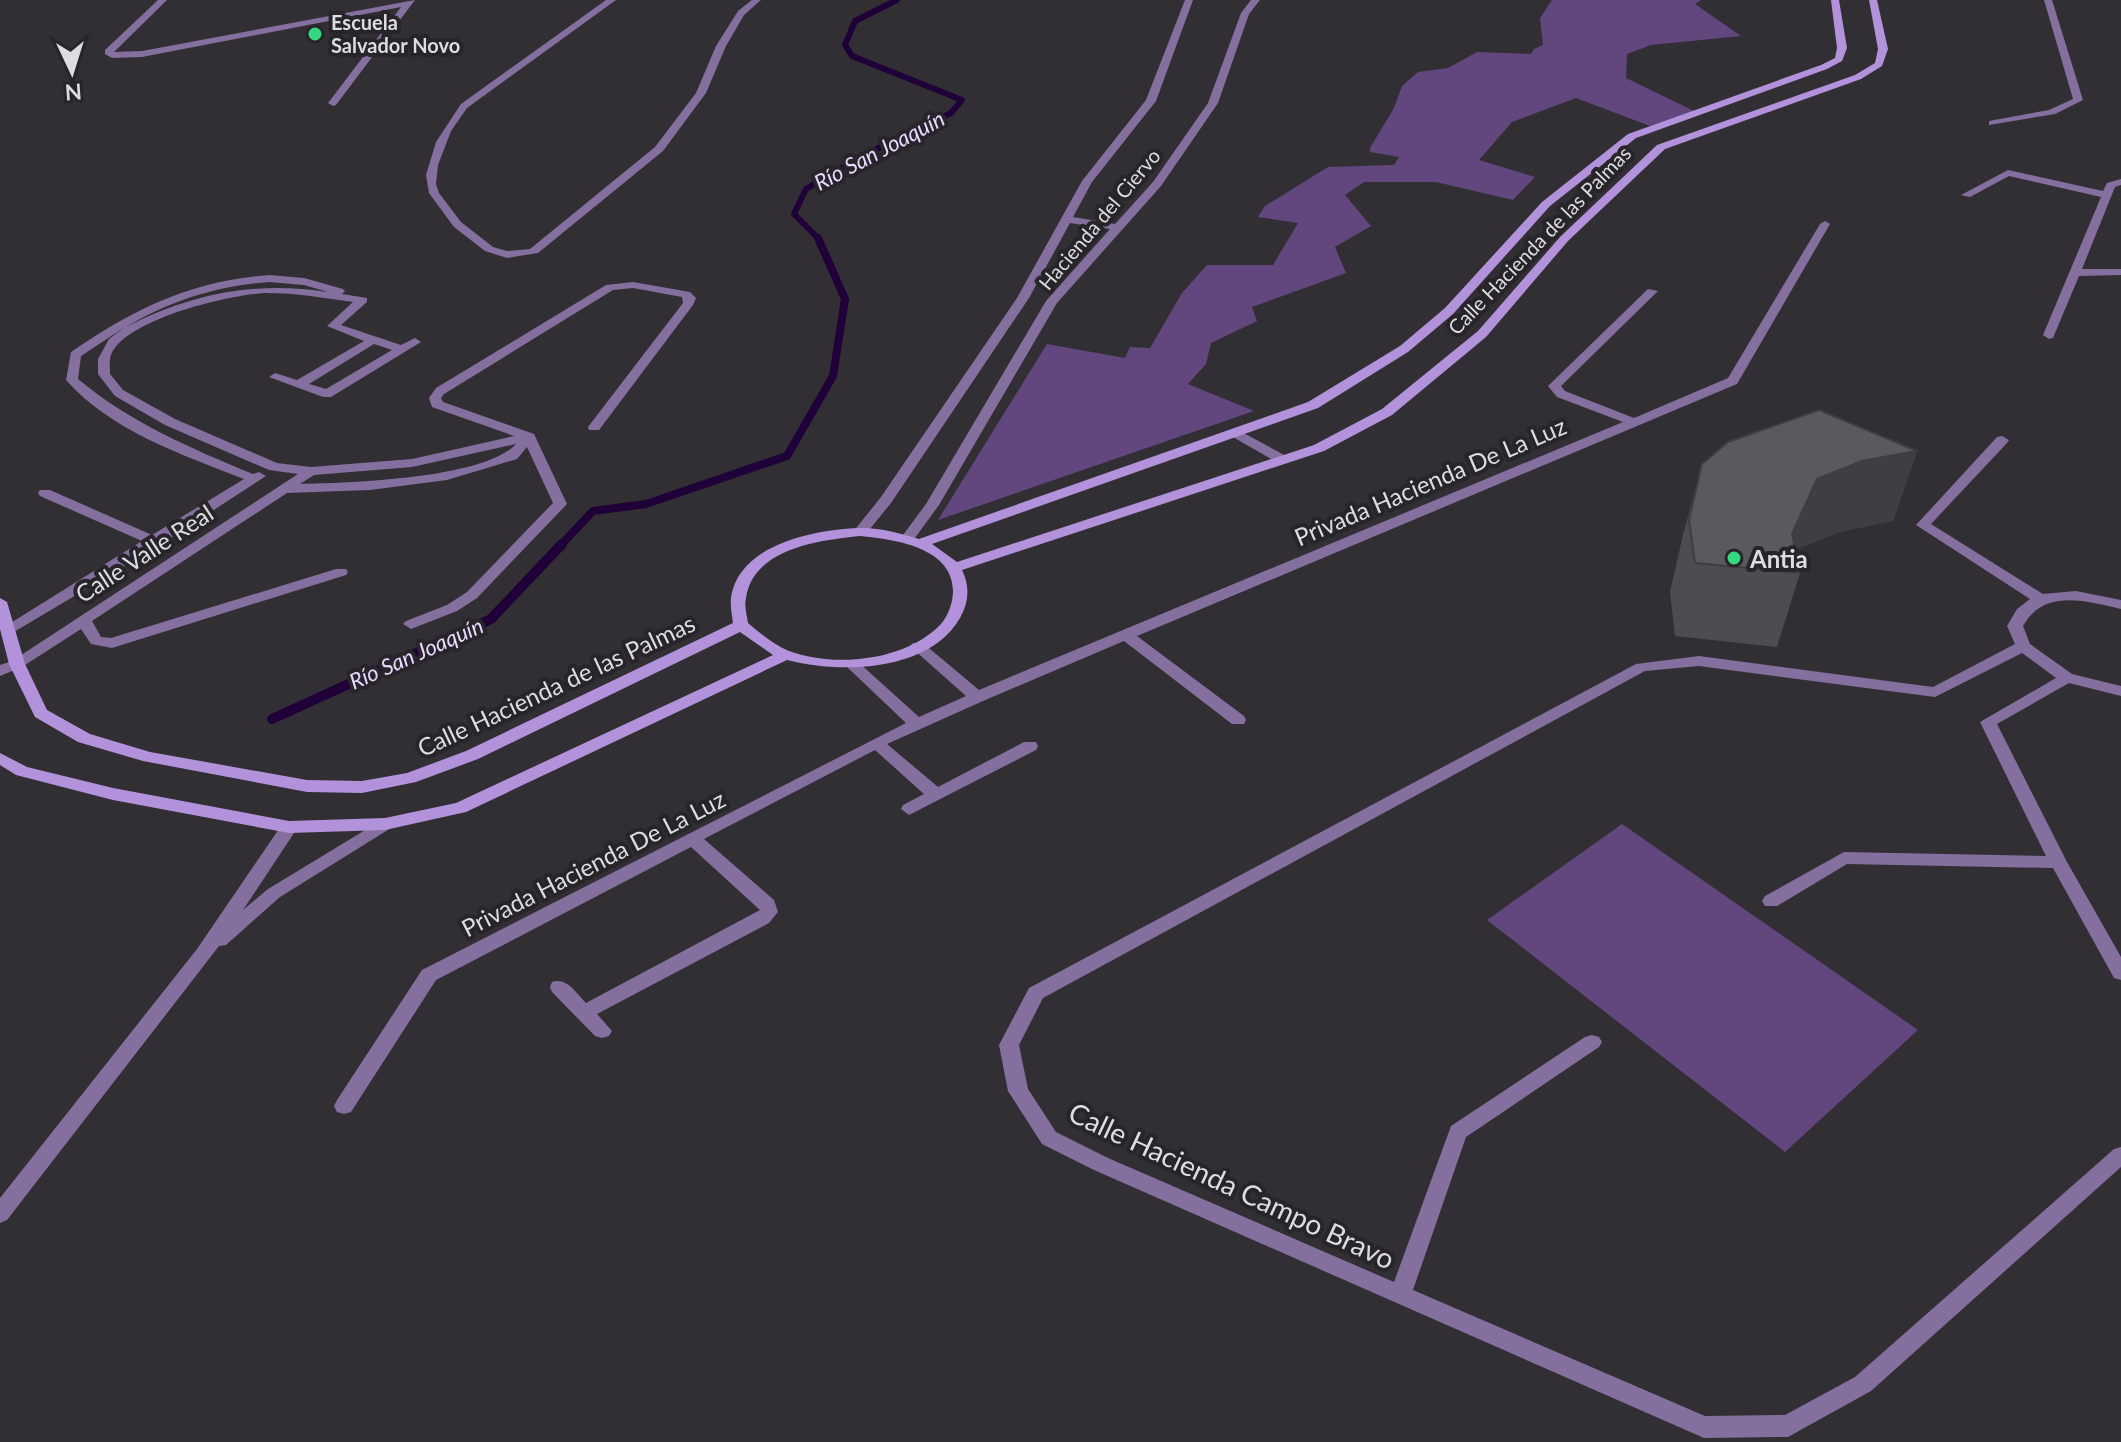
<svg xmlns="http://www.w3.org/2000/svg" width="2121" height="1442" font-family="Lato,sans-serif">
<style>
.green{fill:#61477e}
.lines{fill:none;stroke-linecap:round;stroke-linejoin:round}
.stream-far2{stroke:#1f0038;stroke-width:6}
.stream-far1{stroke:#1f0038;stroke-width:8}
.stream{stroke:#1f0038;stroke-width:10}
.minor{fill:#846f9e;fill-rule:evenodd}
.tertiary{fill:#846f9e;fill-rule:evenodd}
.secondary{fill:#b392dc;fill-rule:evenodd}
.wall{fill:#4e4c51}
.shaded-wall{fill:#403e42}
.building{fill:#5b585e;stroke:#403e42;stroke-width:2}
.poi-dot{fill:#35d881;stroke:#27252a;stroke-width:3}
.labels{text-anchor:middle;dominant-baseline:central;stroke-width:8;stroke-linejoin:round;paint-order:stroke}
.far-poi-label{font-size:20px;font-weight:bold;fill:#dddcdf;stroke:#27252a;text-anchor:start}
.far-street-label{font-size:20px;fill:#dddcdf;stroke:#27252a}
.far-water-label{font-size:22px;font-style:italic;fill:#e8d8fe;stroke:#27252a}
.street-label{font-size:24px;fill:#dddcdf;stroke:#27252a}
.poi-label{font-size:24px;font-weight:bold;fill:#dddcdf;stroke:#27252a;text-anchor:start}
.near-street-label{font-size:28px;fill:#dddcdf;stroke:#27252a}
</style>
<rect width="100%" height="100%" fill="#312f34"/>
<path class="green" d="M 1552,0 L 1701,0 L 1695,4 L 1741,36 L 1651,45 L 1627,54 L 1626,78 L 1694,111 L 1650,126 L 1576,98 L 1512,122 L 1479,160 L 1535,177 L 1513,200 L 1436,182 L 1364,182 L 1345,195 L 1371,226 L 1335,247 L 1346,273 L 1252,307 L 1257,321 L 1211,343 L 1206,364 L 1188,384 L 1254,411 L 938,520 L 1047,344 L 1125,358 L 1130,347 L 1150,348 L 1182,293 L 1207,265 L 1273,265 L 1298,223 L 1258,217 L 1265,206 L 1328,167 L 1394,165 L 1399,157 L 1370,152 L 1370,148 L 1394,108 L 1402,86 L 1418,72 L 1448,68 L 1477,52 L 1531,54 L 1534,49 L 1543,45 L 1540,18 Z
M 1622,824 L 1918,1030 L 1785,1152 L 1487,920 Z"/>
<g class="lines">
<path class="stream-far2" d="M 820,240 L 794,214 L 806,189 L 860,157 L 951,113 L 962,100 L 852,56 L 845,45 L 855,21 L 897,0"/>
<path class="stream-far1" d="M 560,546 L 593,511 L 646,504 L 787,456 L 833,376 L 845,299 L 818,238"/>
<path class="stream" d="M 272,719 L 491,619 L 562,544"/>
<path class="minor" d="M 158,0 L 167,0 L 114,52 L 142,51 L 415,0 L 336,105 L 333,106 L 328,103 L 401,7 L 142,57 L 112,58 L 105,54 L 105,50 Z
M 606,0 L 616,0 L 467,108 L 451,131 L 438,165 L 436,184 L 439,193 L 461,222 L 493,247 L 507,251 L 530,249 L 655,147 L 696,93 L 716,46 L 738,11 L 752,0 L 761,0 L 744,15 L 726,46 L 706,93 L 663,151 L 538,253 L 507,258 L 485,251 L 454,227 L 429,193 L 426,175 L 436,142 L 461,104 Z
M 2044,0 L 2052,0 L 2083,100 L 2055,114 L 1989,125 L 1989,121 L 2049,110 L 2073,99 Z
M 2008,170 L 2103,191 L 2107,183 L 2121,179 L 2121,185 L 2115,187 L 2082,269 L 2121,269 L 2121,275 L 2079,276 L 2053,338 L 2049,339 L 2043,335 L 2101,197 L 2009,176 L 1970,197 L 1961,195 Z
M 1825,221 L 1830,224 L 1737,384 L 1137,636 L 1244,716 L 1246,720 L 1244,724 L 1232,724 L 1124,641 L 983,701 L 887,744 L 938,787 L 1024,742 L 1036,742 L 1038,746 L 1036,750 L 909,815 L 901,809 L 903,805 L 924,794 L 875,750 L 704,839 L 774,900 L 778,912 L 769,923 L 597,1014 L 612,1031 L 609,1036 L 602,1038 L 595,1036 L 552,992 L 550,987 L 552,982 C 567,977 576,993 586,1003 L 760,910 L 691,847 L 436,980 L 351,1112 L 344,1114 L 337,1112 L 334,1106 L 337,1100 L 422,970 L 906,723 L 847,667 L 844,664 L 847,661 L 857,661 L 919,717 L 966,696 L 913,649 L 910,646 L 913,643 L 923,643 L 979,690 L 1623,422 L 1557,397 L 1548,386 L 1648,289 L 1658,291 L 1561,386 L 1565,391 L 1634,418 L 1728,378 L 1820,224 Z
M 269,275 L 304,278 L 343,289 L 345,291 L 342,294 L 367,298 L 367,302 L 341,325 L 401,345 L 415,338 L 421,342 L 331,397 L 323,397 L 269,377 L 275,373 L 297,380 L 364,341 L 327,326 L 353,302 C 325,298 296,293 267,293 C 232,294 125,319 111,355 C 109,361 110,368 110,374 L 123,390 L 175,419 L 277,463 L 311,467 L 412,459 L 514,436 L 432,407 L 429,398 L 436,388 L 606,285 L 633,282 L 690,292 L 696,298 L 693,305 L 599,430 L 589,430 L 588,427 L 683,303 L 682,297 L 633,288 L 613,290 L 444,394 L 441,398 L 443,402 L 534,434 L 567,504 L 477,598 L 457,611 L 411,629 L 403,624 L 406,621 L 447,605 L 467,592 L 553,503 L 527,447 L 517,459 L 447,480 L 370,490 L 287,493 L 92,621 L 101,637 L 111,638 L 336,569 L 346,569 L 348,572 L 346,575 L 112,648 L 91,644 L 81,629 L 22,667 L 0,676 L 0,665 L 12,661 L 298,474 L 269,470 L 165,425 L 115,396 L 98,374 L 98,359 L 109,339 L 125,327 L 81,356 L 78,379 C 131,423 190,448 253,474 L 259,472 L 266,476 L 160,545 L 14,632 L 4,632 L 1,629 L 142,541 L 40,496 L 38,493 L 40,490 L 50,490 L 152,535 L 244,479 C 183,455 111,431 66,380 L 71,352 C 135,308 191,281 269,275 ZM 269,282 L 304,285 L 328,292 C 255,281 192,293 126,327 C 171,300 217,286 269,282 ZM 374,344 L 392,350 L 326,389 L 309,384 ZM 516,444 C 484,479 348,483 300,484 L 314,475 L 412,467 Z
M 2002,436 L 2009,440 L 2007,443 L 1931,524 L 2043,594 L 2076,591 L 2121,600 L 2121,609 C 2086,601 2044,588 2023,626 L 2030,644 L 2072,674 L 2121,686 L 2121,696 L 2069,683 L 1997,724 L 2067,862 L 2121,957 L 2121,980 L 2114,978 L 2053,868 L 1847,864 L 1777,906 L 1765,906 L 1762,901 L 1765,896 L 1844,852 L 2046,856 L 1980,722 L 2056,678 L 2022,653 L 1935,697 L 1699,666 L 1645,671 L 1043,998 L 1019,1045 L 1028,1089 L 1056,1132 L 1108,1158 L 1394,1282 L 1451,1126 L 1585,1037 L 1592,1035 L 1599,1037 L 1602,1042 L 1599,1047 L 1466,1137 L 1413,1290 L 1705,1416 L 1785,1415 L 1855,1377 L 2114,1149 L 2121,1147 L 2121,1167 L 1871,1391 L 1788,1437 L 1704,1438 L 1094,1170 L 1042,1144 L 1008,1091 L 999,1045 L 1029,988 L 1636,664 L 1699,656 L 1933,687 L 2015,644 L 2007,626 L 2017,609 L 2030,599 L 1916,525 L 1997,437 Z
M 385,818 L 391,820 L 394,824 L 391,828 L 280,897 L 226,945 L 219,946 L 7,1220 L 0,1223 L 0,1198 L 197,949 L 283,823 L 295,823 L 298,827 L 243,910 L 268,889 Z"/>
<path class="tertiary" d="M 1185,0 L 1193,0 L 1156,101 L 1092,182 L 1073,217 L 1115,224 L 1153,182 L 1208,103 L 1241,13 L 1251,0 L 1260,0 L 1249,14 L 1218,103 L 1161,186 L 1057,303 L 939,505 L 912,542 L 902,542 L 900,539 L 926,504 L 1046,301 L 1110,229 L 1070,223 L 1029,298 L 891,503 L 865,535 L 855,535 L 853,532 L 881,497 L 1017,298 L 1082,181 L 1146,100 Z
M 1238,430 L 1288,457 L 1290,460 L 1283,464 L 1278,463 L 1233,437 L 1233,431 Z"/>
<path class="secondary" d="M 1831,0 L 1839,0 L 1847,48 L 1842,61 L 1827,69 L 1636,138 L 1550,206 L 1453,314 L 1408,352 L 1318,408 L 932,544 L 957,562 L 1314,445 L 1382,409 L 1478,331 L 1560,237 L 1657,145 L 1855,75 L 1875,63 L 1878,49 L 1869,0 L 1877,0 L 1888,49 L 1882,66 L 1861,79 L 1665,149 L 1568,241 L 1486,337 L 1392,415 L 1324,451 L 962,570 C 970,586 969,602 960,618 C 929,672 840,674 787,660 L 466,812 L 385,830 L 289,833 L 113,800 L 16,775 L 0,765 L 0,753 L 27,767 L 113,788 L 289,821 L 385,818 L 456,803 L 773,655 L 740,632 L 478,759 L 416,782 L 362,793 L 307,792 L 143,761 L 78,742 L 35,717 L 9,664 L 0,629 L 0,598 L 7,602 L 25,664 L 47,710 L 90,734 L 150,752 L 307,780 L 362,781 L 407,773 L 466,751 L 733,623 C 732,615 730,606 731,598 C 739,544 814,530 858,528 C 878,527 900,533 919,539 L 1308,402 L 1400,346 L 1445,308 L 1542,202 L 1628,134 L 1821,65 L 1835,58 L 1837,48 ZM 860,536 C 893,539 952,547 953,590 C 953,602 949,614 941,624 C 906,661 835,668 789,651 C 774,645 761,634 748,623 C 747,615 744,606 746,598 C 753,548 821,540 860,536 Z"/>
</g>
<path class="wall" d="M 1917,451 L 1893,521 L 1839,532 L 1795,550 L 1800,573 L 1777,647 L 1675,636 L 1670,592 L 1683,535 L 1702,464 Z"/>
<path class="shaded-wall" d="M 1917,451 L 1893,521 L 1839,532 L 1795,550 L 1792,534 L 1817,479 L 1862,461 Z"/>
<path class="building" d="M 1819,410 L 1917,451 L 1862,461 L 1817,479 L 1792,534 L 1800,573 L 1695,563 L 1689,520 L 1702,464 L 1728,442 Z"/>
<g class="poi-dot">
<circle cx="315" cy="34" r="8"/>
<circle cx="1734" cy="558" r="8"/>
</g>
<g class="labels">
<g class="far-poi-label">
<text x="331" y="22">Escuela<tspan x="331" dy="23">Salvador Novo</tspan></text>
</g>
<g class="far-street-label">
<text transform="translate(1099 219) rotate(-50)">Hacienda del Ciervo</text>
<text transform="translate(1539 240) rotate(-46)">Calle Hacienda de las Palmas</text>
</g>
<g class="far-water-label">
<text transform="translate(879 150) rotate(-28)">Río San Joaquín</text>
<text transform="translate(416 653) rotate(-24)">Río San Joaquín</text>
</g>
<g class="street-label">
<text transform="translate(1430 481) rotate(-23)">Privada Hacienda De La Luz</text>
<text transform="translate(144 553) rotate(-33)">Calle Valle Real</text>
<text transform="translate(556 685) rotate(-25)">Calle Hacienda de las Palmas</text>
<text transform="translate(593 863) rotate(-27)">Privada Hacienda De La Luz</text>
</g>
<g class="poi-label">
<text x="1750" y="558">Antia</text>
</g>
<g class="near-street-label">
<text transform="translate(1232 1185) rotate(25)">Calle Hacienda Campo Bravo</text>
</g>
</g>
<g transform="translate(72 72) rotate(176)" stroke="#27252a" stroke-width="6" paint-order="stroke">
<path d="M0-6L14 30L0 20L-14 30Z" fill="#dddcdf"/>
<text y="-12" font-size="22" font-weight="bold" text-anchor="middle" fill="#dddcdf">N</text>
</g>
</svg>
